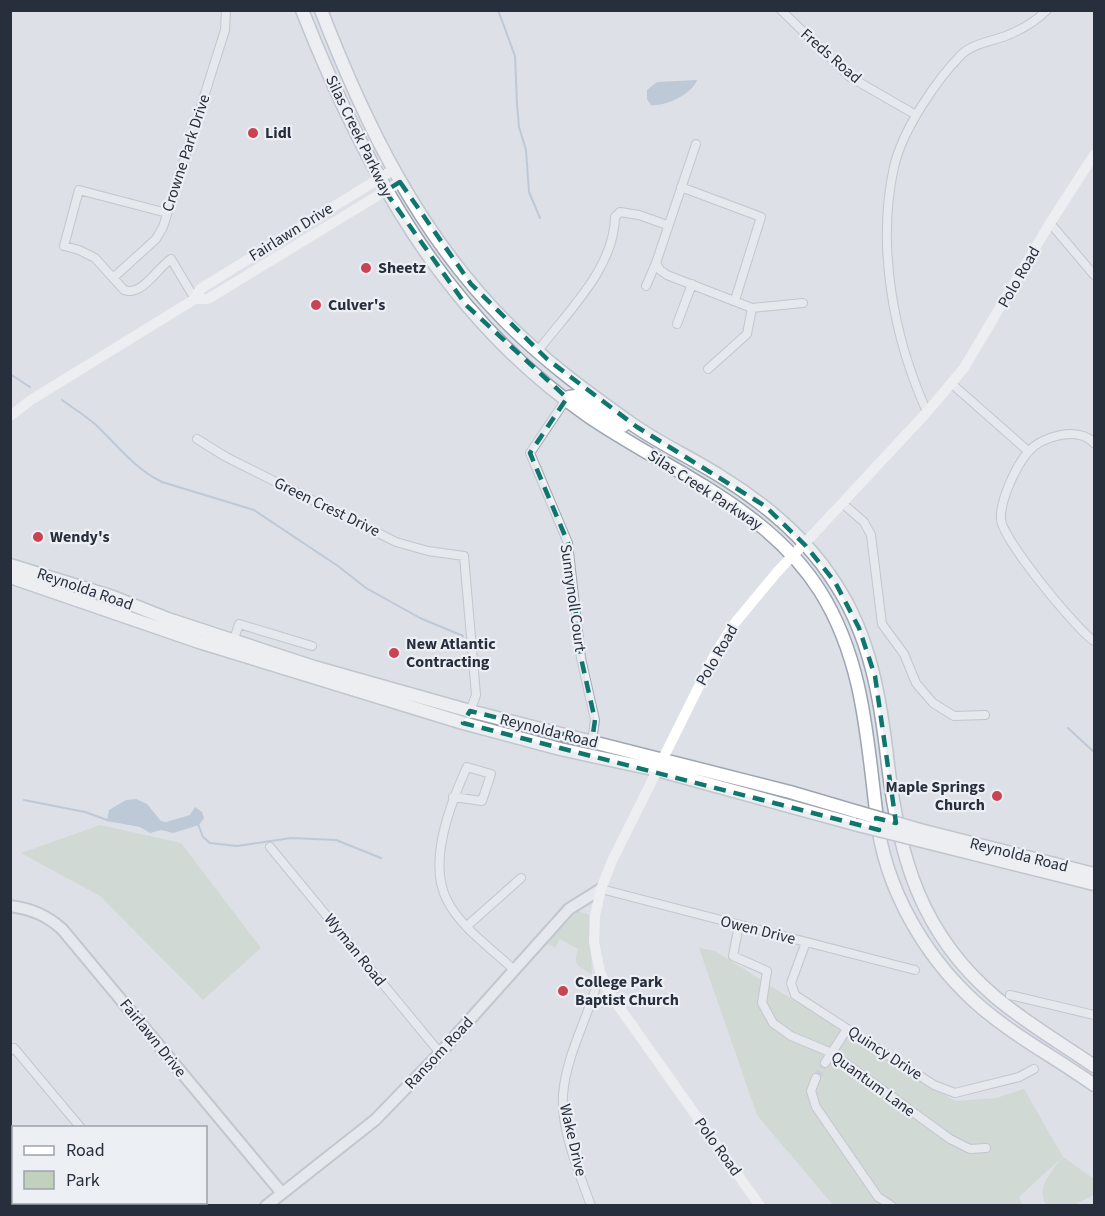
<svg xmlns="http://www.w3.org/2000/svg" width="1105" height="1216" font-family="'Source Sans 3',sans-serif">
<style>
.green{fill:#c2d0be}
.water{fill:#99adc6}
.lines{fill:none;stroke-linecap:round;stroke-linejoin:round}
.stream{stroke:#99adc6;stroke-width:2}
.minor-tunnel{stroke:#b9bcc4;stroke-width:8;stroke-dasharray:8 4;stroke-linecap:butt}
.minor-casing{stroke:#a3a7b0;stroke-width:10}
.tertiary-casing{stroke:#a3a7b0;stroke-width:14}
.primary-casing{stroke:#9da4b2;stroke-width:15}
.minor{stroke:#eff1f5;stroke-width:8}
.tertiary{stroke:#eff1f5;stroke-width:10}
.secondary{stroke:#fff;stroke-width:10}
.primary{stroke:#fff;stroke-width:12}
.primary-bridge-casing{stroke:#9da4b2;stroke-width:15;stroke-linecap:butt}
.secondary-bridge{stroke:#fff;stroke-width:10}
.primary-bridge{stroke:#fff;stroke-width:12}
.marked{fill:none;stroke:#0f766e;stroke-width:4.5;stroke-dasharray:12 8;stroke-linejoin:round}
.poi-dot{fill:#c94453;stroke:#eceff4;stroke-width:2}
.labels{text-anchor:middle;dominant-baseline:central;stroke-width:4.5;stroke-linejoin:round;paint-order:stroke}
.street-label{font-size:16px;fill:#272e3c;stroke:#eceff4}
.poi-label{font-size:16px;font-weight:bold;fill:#272e3c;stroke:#eceff4;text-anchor:start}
</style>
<rect width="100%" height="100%" fill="#dde0e6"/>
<path class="green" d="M 100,825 L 181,843 L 261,948 L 203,1000 L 100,896 L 21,853 Z
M 578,911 L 589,915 L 592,975 C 579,965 572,967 578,949 L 560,939 L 555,948 L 547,943 Z
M 699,948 L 715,951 L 955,1101 L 996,1098 L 1024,1089 L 1063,1157 L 1094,1179 L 1094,1195 L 1074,1205 L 1046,1205 C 1036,1186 1051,1175 1059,1160 L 1019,1197 L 1022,1205 L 833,1205 L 757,1115 Z"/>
<path class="water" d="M 697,80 C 692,94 665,107 651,105 L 647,99 L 647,90 L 657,82 Z
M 136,799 L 147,804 L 161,821 L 166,822 L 190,815 L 195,807 L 202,812 L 204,818 L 199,825 L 173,833 L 161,830 L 150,833 L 140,827 L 107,821 L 109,810 L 126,800 Z"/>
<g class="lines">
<path class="stream" d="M 498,10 L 515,56 L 517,104 L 519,127 L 526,150 L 529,192 L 540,218
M 10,374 L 30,387
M 62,400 C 73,408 86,416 96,425 C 118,446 134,468 162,482 L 254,510 L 338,566 L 366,588 L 420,618 L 463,636
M 1068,728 L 1094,752
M 24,800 L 85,812 L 110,821
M 198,824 L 203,837 L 210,843 L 237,846 L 291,838 L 336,840 L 381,858"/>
<path class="minor-tunnel" d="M 816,1078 L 825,1063"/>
<g class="minor-casing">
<path id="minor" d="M 781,10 L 850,77 L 916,115
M 681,187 L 761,217 L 735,300
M 167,213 L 79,190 L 64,246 L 79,250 L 95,258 L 124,290 C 142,297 157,268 171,259 L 195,299
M 1050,223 L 1094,275
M 656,263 L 660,270 L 667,275 L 752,308 L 803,303
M 113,278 L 156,239 L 163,227 L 225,30 L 226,10
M 646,286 L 656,263 L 696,144
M 677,324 L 692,284
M 538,351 C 567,312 614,269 615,217 L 620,212 L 639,215 L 667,225
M 708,369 L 747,334 L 752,308
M 952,384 L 1028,451
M 567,398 L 530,453 L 568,543 L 581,658 L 595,720 L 592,741
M 927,412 C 894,339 876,247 894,167 C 902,131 936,80 962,54 C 974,43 994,41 1008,35 C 1023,29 1036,21 1047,10
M 197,439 L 226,457 L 396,542 L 428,551 L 464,556 L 476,695 L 469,714
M 1094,443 C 1078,426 1042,436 1028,452 C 1016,466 1000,500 1001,519 C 1001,538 1077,630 1094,641
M 842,503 L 864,522 L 871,535 L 882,624 L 904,654 L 916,683 L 933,703 L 954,716 L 985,715
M 234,639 L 239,624 L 312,646
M 453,797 L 482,801 L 491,774 L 467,767 C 451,802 427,862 447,900 C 461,928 491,948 513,969
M 270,847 L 440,1053
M 601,889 L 915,970
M 739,925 L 733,956 L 767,971 L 762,1003 L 773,1023 L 791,1036 L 832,1053 L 950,1139 L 970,1149 L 986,1148
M 467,926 L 521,878
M 806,942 L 791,983 L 795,995 L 934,1085 L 955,1093 L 1019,1077 L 1034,1069
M 1010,995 L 1094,1015
M 10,1051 L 14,1048 L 81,1128
M 825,1063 L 847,1029
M 816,1078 L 811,1091 L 816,1107 L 878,1197 L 892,1206
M 112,1202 L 112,1206
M 591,1206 C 579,1172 561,1131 563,1095 C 566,1053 591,1013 600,972"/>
</g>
<g class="tertiary-casing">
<path id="tertiary" d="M 10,906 C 32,909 46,915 62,929 L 281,1192
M 266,1206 L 375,1120 L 440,1053 L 569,909 L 601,889"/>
</g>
<g class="primary-casing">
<path id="primary" d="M 302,10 C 365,170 444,316 588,416 C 667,470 767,507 820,591 C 864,661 867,740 877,819 C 885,888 924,955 974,1001 C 1010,1034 1055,1057 1094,1085
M 321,10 C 365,124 418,233 505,321 C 543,360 587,392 632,424 C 660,444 692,458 720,476 C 764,503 807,539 835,583 C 871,637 881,702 888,765 C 899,857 921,933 993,995 C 1024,1022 1061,1043 1094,1066
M 569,397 L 576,396 L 623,426
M 10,565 L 113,597 L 168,619 L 314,667 L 470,711 L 790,792 L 858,812
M 10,577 L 199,642 L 463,723 L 560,749 L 657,770 L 858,825
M 920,830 L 1094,874
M 918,840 L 1094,884"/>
</g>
<use href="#minor" class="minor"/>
<use href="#tertiary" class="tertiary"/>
<path class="secondary" d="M 195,299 L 200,289 L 393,170
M 10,416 L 31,400 L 195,299 L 208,299 L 400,182
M 819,528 L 927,412 L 964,368 L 1050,223 L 1094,155
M 760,1206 L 610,994 L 600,972 L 594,942 L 595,916 L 601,889 L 612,861 L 715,654 L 734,624 L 778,571"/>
<use href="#primary" class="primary"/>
<g class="primary-bridge-casing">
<path id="primary-bridge" d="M 858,812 L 920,830
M 858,825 L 918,840"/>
</g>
<path class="secondary-bridge" d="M 778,571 L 819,528"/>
<use href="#primary-bridge" class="primary-bridge"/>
</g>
<path d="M0 0H1105V1216H0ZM 400,182 L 471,284 L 547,359 L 637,427 L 765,506 L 805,545 L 835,582 L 859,628 L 875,676 L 896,823 L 876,818 L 879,830 L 463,723 L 470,711 L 592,741 L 595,720 L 581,658 L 568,543 L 530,453 L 567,398 L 466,305 L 385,191 Z" fill="#dde0e6" fill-opacity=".55" fill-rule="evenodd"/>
<path class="marked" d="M 400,182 L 471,284 L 547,359 L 637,427 L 765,506 L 805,545 L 835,582 L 859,628 L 875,676 L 896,823 L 876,818 L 879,830 L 463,723 L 470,711 L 592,741 L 595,720 L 581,658 L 568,543 L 530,453 L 567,398 L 466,305 L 385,191 Z"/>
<g class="poi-dot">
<circle cx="253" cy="133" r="6"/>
<circle cx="366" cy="268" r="6"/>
<circle cx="316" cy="305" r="6"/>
<circle cx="38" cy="537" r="6"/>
<circle cx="394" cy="653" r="6"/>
<circle cx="997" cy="796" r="6"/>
<circle cx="563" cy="991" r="6"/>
</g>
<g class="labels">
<g class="street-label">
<text transform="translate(831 56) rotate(41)">Freds Road</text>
<text transform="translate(359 136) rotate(64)">Silas Creek Parkway</text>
<text transform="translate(186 153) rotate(-72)">Crowne Park Drive</text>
<text transform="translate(291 232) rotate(-32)">Fairlawn Drive</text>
<text transform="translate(1019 277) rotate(-60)">Polo Road</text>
<text transform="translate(705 490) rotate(33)">Silas Creek Parkway</text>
<text transform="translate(327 507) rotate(26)">Green Crest Drive</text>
<text transform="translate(85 589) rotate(19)">Reynolda Road</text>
<text transform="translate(573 598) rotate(82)">Sunnynoll Court</text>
<text transform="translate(717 655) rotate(-60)">Polo Road</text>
<text transform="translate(549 731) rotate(14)">Reynolda Road</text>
<text transform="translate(1019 855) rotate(14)">Reynolda Road</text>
<text transform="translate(758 930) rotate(14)">Owen Drive</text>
<text transform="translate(355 950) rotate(51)">Wyman Road</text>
<text transform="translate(153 1038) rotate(51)">Fairlawn Drive</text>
<text transform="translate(439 1053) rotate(-47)">Ransom Road</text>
<text transform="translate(885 1053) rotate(33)">Quincy Drive</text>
<text transform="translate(873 1084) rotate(36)">Quantum Lane</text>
<text transform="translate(573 1140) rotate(77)">Wake Drive</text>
<text transform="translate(718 1147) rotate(54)">Polo Road</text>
</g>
<g class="poi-label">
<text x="265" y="133">Lidl</text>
<text x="378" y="268">Sheetz</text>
<text x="328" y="305">Culver's</text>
<text x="50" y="537">Wendy's</text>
<text x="406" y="644">New Atlantic<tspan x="406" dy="18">Contracting</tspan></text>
<text x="985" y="787" text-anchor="end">Maple Springs<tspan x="985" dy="18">Church</tspan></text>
<text x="575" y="982">College Park<tspan x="575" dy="18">Baptist Church</tspan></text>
</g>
</g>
<rect width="1105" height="1216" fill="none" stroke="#272e3c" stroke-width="24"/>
<rect x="12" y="1126" width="195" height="78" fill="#eceff4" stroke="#9da2aa" stroke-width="1.5"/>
<rect x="24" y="1146" width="30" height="9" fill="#ffffff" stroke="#9da2aa" stroke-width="1.5"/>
<text x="66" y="1156" font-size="18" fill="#272e3c">Road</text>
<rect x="24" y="1171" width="30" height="18" fill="#c2d0be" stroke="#9da2aa" stroke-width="1.5"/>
<text x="66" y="1186" font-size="18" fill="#272e3c">Park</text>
</svg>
